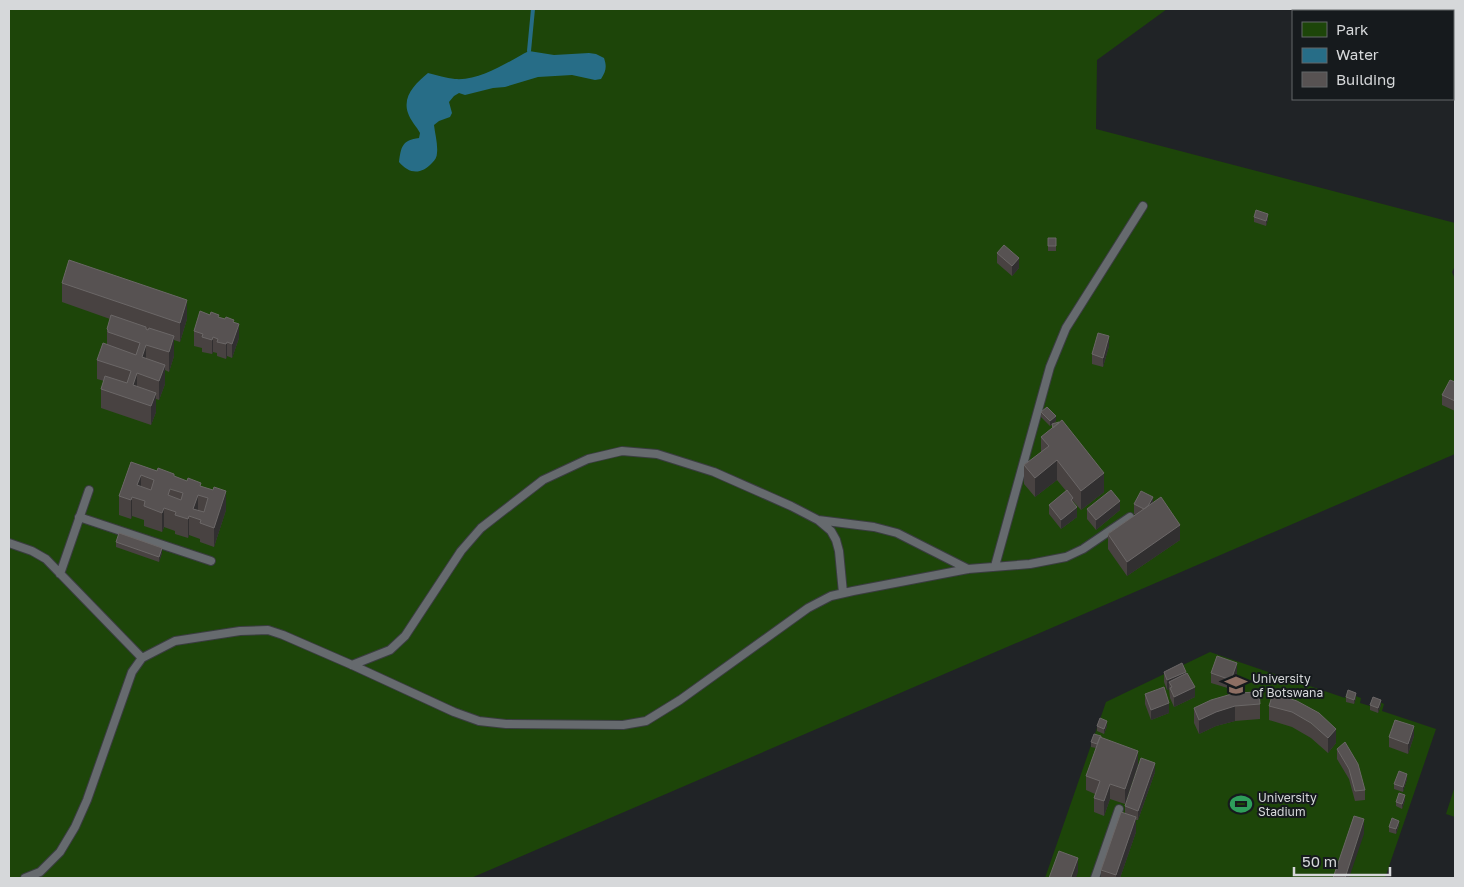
<svg xmlns="http://www.w3.org/2000/svg" width="1464" height="887" font-family="'Golos Text',sans-serif">
<style>
.green{fill:#1d4509}
.water{fill:#276d87}
.lines{fill:none;stroke-linecap:round;stroke-linejoin:round}
.stream{stroke:#276d87;stroke-width:4}
.lane-casing{stroke:#3a3d40;stroke-width:10}
.lane{stroke:#666a6e;stroke-width:8}
.wall{fill:#484241}
.shaded-wall{fill:#312f30}
.building{fill:#575252;stroke:#6b6767;fill-rule:evenodd}
.labels{text-anchor:middle;dominant-baseline:central;stroke-width:4;stroke-linejoin:round;paint-order:stroke}
.poi-label{font-size:12px;fill:#d6d8da;stroke:#161a1d;text-anchor:start}
</style>
<rect width="100%" height="100%" fill="#202326"/>
<path class="green" d="M 9,9 L 1167,9 L 1097,60 L 1096,129 L 1455,223 L 1455,266 L 1452,272 L 1455,279 L 1455,454 L 471,878 L 9,878 Z
M 1210,652 L 1345,698 L 1347,693 L 1361,698 L 1360,703 L 1370,706 L 1373,699 L 1384,704 L 1382,711 L 1436,729 L 1385,878 L 1045,878 L 1106,702 Z
M 1455,786 L 1455,817 L 1446,814 Z"/>
<path class="water" d="M 529,51 L 554,55 L 589,53 L 596,54 L 604,58 C 607,67 606,71 601,79 L 595,80 L 572,75 L 538,77 L 505,87 L 493,88 L 465,95 L 459,93 L 454,96 L 449,102 L 452,113 L 450,117 L 439,121 L 434,125 C 435,134 438,144 437,153 C 437,157 435,160 432,163 C 421,175 409,174 399,162 C 401,147 402,140 419,138 L 420,133 C 417,127 410,120 408,113 C 402,96 416,83 428,73 C 437,75 446,78 455,79 C 481,81 507,62 529,51 Z"/>
<g class="lines">
<path class="stream" d="M 529,51 L 533,9"/>
<g class="lane-casing">
<path id="lane" d="M 79,517 L 211,561
M 818,520 L 874,527 L 897,533 L 968,569
M 9,543 L 32,551 L 46,559 L 142,658
M 995,566 L 1050,367 L 1066,328 L 1143,206
M 60,574 L 89,490
M 352,665 L 390,650 L 405,636 L 461,551 L 481,528 L 543,480 L 588,459 L 622,451 L 657,454 L 714,472 L 791,506 L 818,520 L 831,531 L 836,540 L 839,551 L 843,593
M 25,878 L 40,872 L 60,852 L 75,827 L 87,800 L 132,672 L 142,658 L 175,641 L 240,631 L 268,630 L 283,635 L 352,665 L 454,712 L 479,721 L 506,724 L 623,725 L 646,721 L 680,700 L 808,608 L 831,596 L 853,591 L 968,569 L 1030,564 L 1066,557 L 1083,549 L 1130,517
M 1095,878 L 1119,809"/>
</g>
<use href="#lane" class="lane"/>
</g>
<path class="wall" d="M 1254,217 L 1268,219 L 1266,226 L 1254,222 Z
M 1048,238 L 1056,238 L 1056,251 L 1048,251 Z
M 997,253 L 1019,268 L 1012,276 L 997,263 Z
M 62,283 L 187,319 L 180,342 L 174,340 L 174,356 L 169,372 L 165,370 L 165,384 L 159,400 L 156,399 L 156,412 L 151,425 L 101,408 L 101,389 L 104,381 L 97,379 L 97,360 L 107,344 L 107,329 L 110,319 L 62,302 Z
M 219,318 L 234,322 L 239,338 L 232,358 L 227,356 L 226,359 L 217,356 L 217,353 L 213,352 L 212,354 L 202,352 L 202,348 L 194,346 L 194,331 Z
M 1109,346 L 1103,367 L 1092,364 L 1092,354 Z
M 1455,382 L 1455,411 L 1442,405 L 1442,395 Z
M 1041,412 L 1056,421 L 1053,424 L 1104,492 L 1081,510 L 1073,501 L 1077,517 L 1061,529 L 1049,514 L 1049,505 L 1066,491 L 1057,480 L 1035,497 L 1024,484 L 1024,465 L 1041,452 L 1041,437 L 1052,428 L 1052,424 L 1050,426 L 1041,417 Z
M 131,462 L 201,486 L 226,510 L 214,547 L 200,542 L 200,539 L 189,535 L 188,538 L 175,534 L 175,531 L 164,527 L 162,532 L 144,526 L 144,520 L 132,516 L 131,519 L 119,515 L 119,496 Z
M 1153,503 L 1180,540 L 1127,576 L 1108,549 L 1108,534 L 1136,515 L 1134,514 L 1134,504 Z
M 1087,509 L 1120,510 L 1096,530 L 1087,519 Z
M 116,542 L 162,553 L 159,562 L 116,547 Z
M 1164,672 L 1186,673 L 1195,697 L 1174,707 L 1170,698 L 1169,689 L 1167,690 L 1164,682 Z
M 1211,673 L 1237,673 L 1231,689 L 1211,683 Z
M 1273,693 L 1336,743 L 1328,753 L 1311,738 L 1292,727 L 1269,720 L 1269,706 Z
M 1145,694 L 1169,713 L 1151,720 L 1145,704 Z
M 1346,697 L 1356,698 L 1354,704 L 1346,702 Z
M 1260,704 L 1260,719 L 1235,721 L 1216,726 L 1199,734 L 1194,723 L 1194,708 Z
M 1370,705 L 1381,705 L 1378,713 L 1370,710 Z
M 1097,726 L 1107,726 L 1104,734 L 1097,731 Z
M 1414,736 L 1408,754 L 1389,747 L 1389,737 Z
M 1101,738 L 1138,765 L 1125,804 L 1110,799 L 1104,816 L 1094,812 L 1094,798 L 1095,794 L 1086,790 L 1086,776 L 1096,748 L 1091,747 L 1091,742 Z
M 1337,749 L 1365,790 L 1365,800 L 1355,801 L 1349,779 L 1337,759 Z
M 1155,772 L 1138,820 L 1136,820 L 1136,832 L 1120,878 L 1101,878 L 1101,870 L 1125,813 L 1125,806 Z
M 1407,779 L 1403,792 L 1394,789 L 1394,784 Z
M 1405,800 L 1402,809 L 1396,806 L 1396,802 Z
M 1399,825 L 1396,834 L 1389,832 L 1389,827 Z"/>
<path class="shaded-wall" d="M 1268,214 L 1268,219 L 1266,226 L 1266,221 Z
M 1019,258 L 1019,268 L 1012,276 L 1012,266 Z
M 187,300 L 187,319 L 180,342 L 180,323 Z
M 239,324 L 239,338 L 232,358 L 232,344 Z
M 146,327 L 146,364 L 142,376 L 142,357 Z
M 174,336 L 174,356 L 169,372 L 169,352 Z
M 1109,336 L 1109,346 L 1103,367 L 1103,358 Z
M 213,337 L 213,352 L 212,354 L 212,340 Z
M 227,342 L 227,356 L 226,359 L 226,344 Z
M 165,365 L 165,384 L 159,400 L 159,381 Z
M 137,373 L 137,392 L 133,385 Z
M 156,393 L 156,412 L 151,425 L 151,406 Z
M 1056,416 L 1056,421 L 1050,426 L 1050,421 Z
M 1057,460 L 1057,480 L 1035,497 L 1035,478 Z
M 1104,473 L 1104,492 L 1081,510 L 1081,491 Z
M 141,475 L 141,495 L 137,485 Z
M 226,491 L 226,510 L 214,547 L 214,528 Z
M 198,495 L 198,514 L 193,509 Z
M 132,497 L 132,516 L 131,519 L 131,500 Z
M 1153,497 L 1153,507 L 1146,510 Z
M 1120,501 L 1120,510 L 1096,530 L 1096,520 Z
M 1077,507 L 1077,517 L 1061,529 L 1061,520 Z
M 164,508 L 164,527 L 162,532 L 162,513 Z
M 189,516 L 189,535 L 188,538 L 188,519 Z
M 1180,525 L 1180,540 L 1127,576 L 1127,562 Z
M 162,548 L 162,553 L 159,562 L 159,557 Z
M 1237,663 L 1237,673 L 1231,689 L 1231,680 Z
M 1186,672 L 1186,681 L 1169,682 L 1169,689 L 1167,690 L 1167,680 Z
M 1195,687 L 1195,697 L 1174,707 L 1174,697 Z
M 1356,693 L 1356,698 L 1354,704 L 1354,700 Z
M 1381,700 L 1381,705 L 1378,713 L 1378,708 Z
M 1169,703 L 1169,713 L 1151,720 L 1151,710 Z
M 1235,706 L 1235,721 L 1216,726 L 1199,734 L 1199,720 L 1216,712 Z
M 1107,721 L 1107,726 L 1104,734 L 1104,729 Z
M 1414,726 L 1414,736 L 1408,754 L 1408,744 Z
M 1336,729 L 1336,743 L 1328,753 L 1328,738 Z
M 1138,751 L 1138,765 L 1125,804 L 1125,789 Z
M 1155,763 L 1155,772 L 1138,820 L 1138,811 Z
M 1407,774 L 1407,779 L 1403,792 L 1403,787 Z
M 1110,784 L 1110,799 L 1104,816 L 1104,801 Z
M 1405,795 L 1405,800 L 1402,809 L 1402,804 Z
M 1136,817 L 1136,832 L 1120,878 L 1116,878 L 1116,875 Z
M 1364,819 L 1364,834 L 1349,878 L 1345,878 Z
M 1399,821 L 1399,825 L 1396,834 L 1396,829 Z
M 1078,858 L 1078,872 L 1076,878 L 1071,878 Z"/>
<path class="building" d="M 1256,210 L 1268,214 L 1266,221 L 1254,217 Z
M 1048,238 L 1056,238 L 1056,246 L 1048,246 Z
M 1004,245 L 1019,258 L 1012,266 L 997,253 Z
M 69,260 L 187,300 L 180,323 L 62,283 Z
M 200,311 L 210,315 L 211,312 L 219,315 L 218,317 L 225,319 L 226,317 L 234,320 L 233,322 L 239,324 L 232,344 L 227,342 L 226,344 L 217,342 L 218,339 L 213,337 L 212,340 L 202,337 L 203,334 L 194,331 Z
M 111,315 L 146,327 L 146,329 L 148,330 L 149,328 L 174,336 L 169,352 L 146,345 L 142,357 L 165,365 L 159,381 L 137,373 L 133,385 L 156,393 L 151,406 L 101,389 L 105,376 L 127,383 L 131,371 L 97,360 L 103,343 L 136,355 L 140,343 L 108,332 L 108,330 L 107,329 Z
M 1098,333 L 1109,336 L 1103,358 L 1092,354 Z
M 1450,380 L 1455,382 L 1455,401 L 1442,395 Z
M 1047,407 L 1056,416 L 1050,421 L 1041,412 Z
M 1062,420 L 1104,473 L 1081,491 L 1057,460 L 1035,478 L 1024,465 L 1049,446 L 1041,437 Z
M 1059,422 L 1059,423 L 1053,428 L 1052,424 Z
M 131,462 L 157,471 L 158,468 L 174,474 L 174,476 L 187,481 L 188,478 L 201,483 L 200,486 L 213,490 L 214,487 L 226,491 L 214,528 L 200,523 L 201,520 L 189,516 L 188,519 L 175,515 L 176,512 L 164,508 L 162,513 L 144,506 L 145,501 L 132,497 L 131,500 L 119,496 ZM 141,475 L 154,480 L 151,490 L 137,485 ZM 170,489 L 183,493 L 181,500 L 168,495 ZM 198,495 L 208,498 L 204,512 L 193,509 Z
M 1067,490 L 1073,498 L 1071,500 L 1077,507 L 1061,520 L 1049,505 Z
M 1111,490 L 1120,501 L 1096,520 L 1087,509 Z
M 1141,491 L 1153,497 L 1148,506 L 1144,509 L 1134,504 Z
M 1161,497 L 1180,525 L 1127,562 L 1108,534 Z
M 119,533 L 162,548 L 159,557 L 116,542 Z
M 1217,656 L 1237,663 L 1231,680 L 1211,673 Z
M 1182,663 L 1186,672 L 1167,680 L 1164,672 Z
M 1187,673 L 1195,687 L 1174,697 L 1170,688 L 1172,687 L 1169,682 Z
M 1164,687 L 1169,703 L 1151,710 L 1145,694 Z
M 1348,690 L 1356,693 L 1354,700 L 1346,697 Z
M 1259,692 L 1260,704 L 1235,706 L 1216,712 L 1199,720 L 1194,708 L 1211,700 L 1235,693 Z
M 1273,693 L 1297,701 L 1319,713 L 1336,729 L 1328,738 L 1311,723 L 1292,712 L 1269,706 Z
M 1373,697 L 1381,700 L 1378,708 L 1370,705 Z
M 1100,718 L 1107,721 L 1104,729 L 1097,726 Z
M 1395,720 L 1414,726 L 1408,744 L 1389,737 Z
M 1094,734 L 1101,736 L 1101,737 L 1100,737 L 1097,744 L 1091,742 Z
M 1100,737 L 1138,751 L 1125,789 L 1110,784 L 1104,801 L 1094,798 L 1100,781 L 1086,776 Z
M 1345,742 L 1358,764 L 1365,790 L 1355,791 L 1349,769 L 1337,749 Z
M 1141,758 L 1155,763 L 1138,811 L 1125,806 Z
M 1399,771 L 1407,774 L 1403,787 L 1394,784 Z
M 1399,793 L 1405,795 L 1402,804 L 1396,802 Z
M 1121,812 L 1136,817 L 1116,875 L 1101,870 Z
M 1354,816 L 1364,819 L 1345,878 L 1333,878 Z
M 1392,818 L 1399,821 L 1396,829 L 1389,827 Z
M 1059,851 L 1078,858 L 1071,877 L 1074,878 L 1049,878 Z"/>
<defs>
<g id="university-bare" transform="scale(1.725)"><path d="M0-5L7-2L0 1L-7-2ZM-4 1L0 2.5L4 1V4Q0 6-4 4Z" fill="#8d6e63" stroke="#161a1d" stroke-width="2.5" paint-order="stroke"/></g>
<g id="stadium-bare" transform="scale(1.725)"><path d="M0-5a6.5 5 0 1 0 0 10a6.5 5 0 1 0 0-10ZM-3.5-1.8h7v3.6h-7Z" fill="#2e9e5b" stroke="#161a1d" stroke-width="2.5" paint-order="stroke"/></g>
</defs>
<g fill-rule="evenodd">
<use href="#university-bare" x="1236" y="685"/>
<use href="#stadium-bare" x="1241" y="804"/>
</g>
<g class="labels">
<g class="poi-label">
<text x="1252" y="678">University<tspan x="1252" dy="14">of Botswana</tspan></text>
<text x="1258" y="797">University<tspan x="1258" dy="14">Stadium</tspan></text>
</g>
</g>
<rect width="1464" height="887" fill="none" stroke="#d6d8da" stroke-width="20"/>
<rect x="1292" y="10" width="162" height="90" fill="#161a1d" stroke="#636669"/>
<rect x="1302" y="22" width="25" height="15" fill="#1d4509" stroke="#636669"/>
<text x="1336" y="35" font-size="15" fill="#d6d8da">Park</text>
<rect x="1302" y="48" width="25" height="15" fill="#276d87" stroke="#636669"/>
<text x="1336" y="60" font-size="15" fill="#d6d8da">Water</text>
<rect x="1302" y="72" width="25" height="15" fill="#575252" stroke="#636669"/>
<text x="1336" y="85" font-size="15" fill="#d6d8da">Building</text>
<path d="M1294 867v8h96v-8" fill="none" stroke="#d6d8da" stroke-width="2.5"/>
<text x="1302" y="867" font-size="15" fill="#d6d8da" stroke="#161a1d" stroke-width="4" paint-order="stroke">50 m</text>
</svg>
